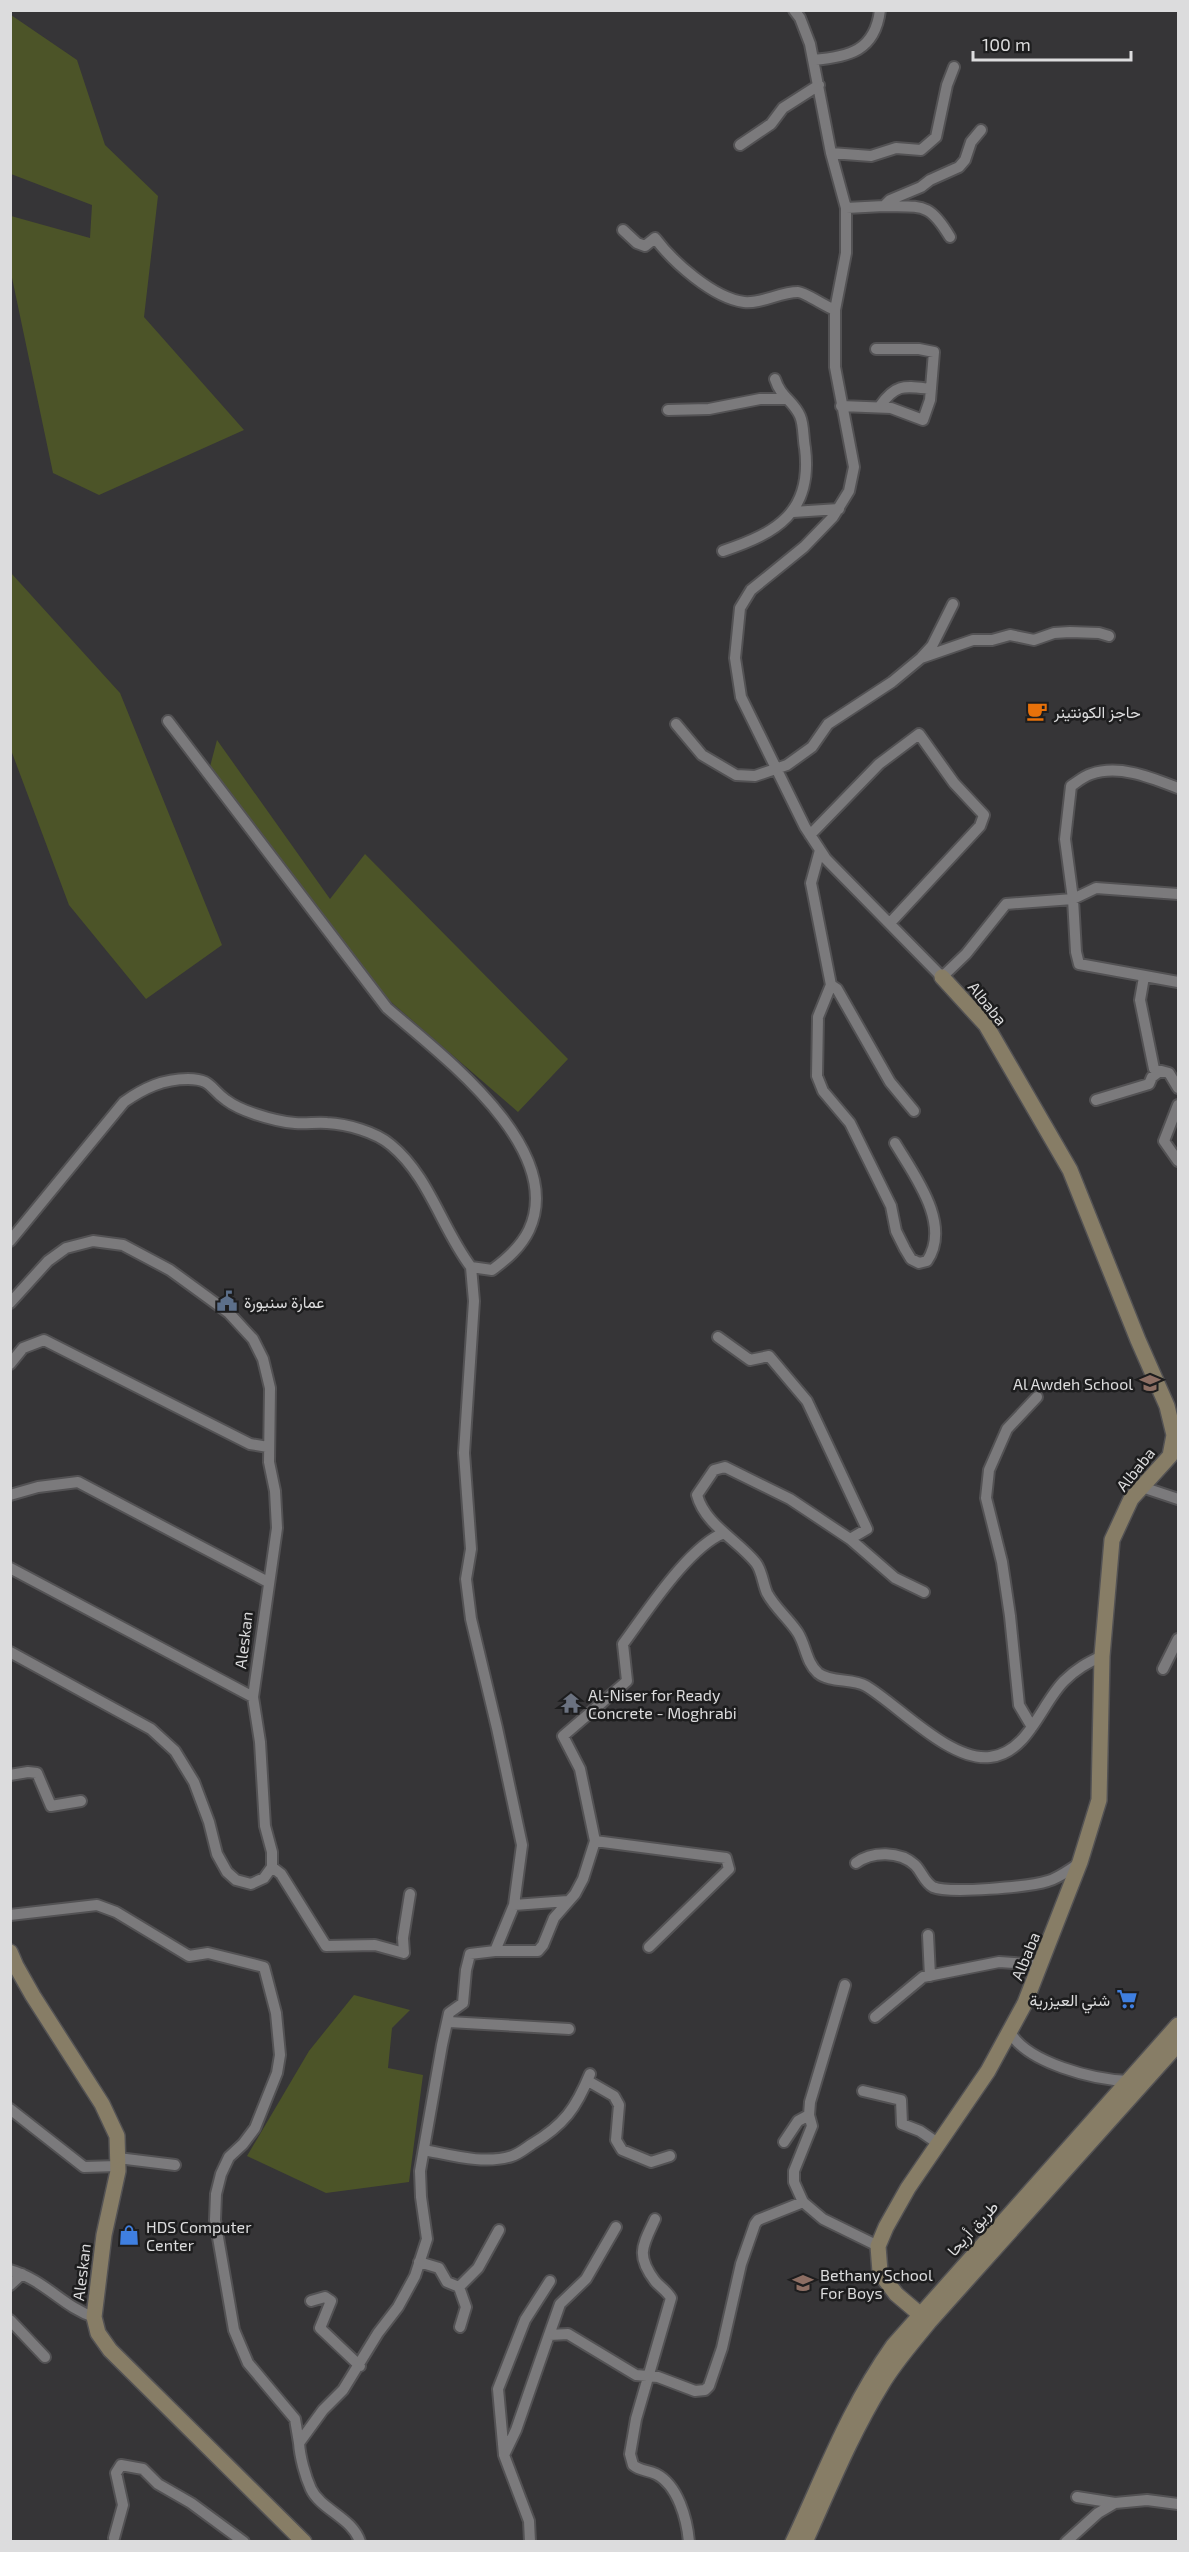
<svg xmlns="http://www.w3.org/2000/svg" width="1189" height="2552" font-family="'Exo 2',Vazirmatn,sans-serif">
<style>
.green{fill:#4c5428}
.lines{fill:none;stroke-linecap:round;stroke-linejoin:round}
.street-casing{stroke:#535254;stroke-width:14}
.secondary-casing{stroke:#535254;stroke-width:18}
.street{stroke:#7b7a7c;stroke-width:10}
.secondary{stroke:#877d66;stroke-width:15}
.labels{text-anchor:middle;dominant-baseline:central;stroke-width:5;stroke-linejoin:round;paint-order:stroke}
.poi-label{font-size:16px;fill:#dcdcdd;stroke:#1d1d1e;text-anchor:start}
.street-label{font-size:16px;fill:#dcdcdd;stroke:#1d1d1e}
</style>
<rect width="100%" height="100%" fill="#363537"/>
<path class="green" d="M 11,15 L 77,60 L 105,145 L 158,196 L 144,317 L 244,430 L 99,495 L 53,473 L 11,273 L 11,216 L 90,238 L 92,205 L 11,174 Z
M 11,573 L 120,693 L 222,945 L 146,999 L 69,905 L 11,750 Z
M 217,740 L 330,899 L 365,854 L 568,1059 L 518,1112 L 353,969 L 207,778 Z
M 354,1995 L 410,2010 L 392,2028 L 388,2068 L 423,2075 L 409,2182 L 326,2193 L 247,2156 L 309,2051 Z"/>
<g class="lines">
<g class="street-casing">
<path id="street" d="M 794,10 L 800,18 L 810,44 L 831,153 L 846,208 L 846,253 L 835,310 L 835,367 L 854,467 L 849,491 L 833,517 L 804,547 L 751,590 L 740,608 L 735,658 L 741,697 L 805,827 L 826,859 L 942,977 L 966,954 L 1006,904 L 1073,899 L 1076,952 L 1079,964 L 1178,982
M 813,60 C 849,57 875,51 880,10
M 740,145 L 771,124 L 783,108 L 819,85
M 831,153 L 871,156 L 896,148 L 921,150 L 936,137 L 947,85 L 954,67
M 884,206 C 923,207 929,202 950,237
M 846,208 L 884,206 L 890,200 L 921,187 L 930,180 L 959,167 L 965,160 L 971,142 L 981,130
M 623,230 L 637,243 L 645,246 L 655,238 C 673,262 713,298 744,302 C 761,304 780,292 798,292 C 804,292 825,306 835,310
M 841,406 L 891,408 L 923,420 L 930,400 L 934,352 L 919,349 L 876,349
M 880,406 C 896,383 905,386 931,389
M 668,410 L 709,409 L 760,399 L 786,399
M 793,512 L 839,509
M 723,551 C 777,533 813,512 805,448 C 803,438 804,425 800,416 C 793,400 781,398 775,379
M 921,658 L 973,640 L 992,640 L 1010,635 L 1034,640 L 1054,633 L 1070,632 L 1099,633 L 1109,636
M 676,724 L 702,755 L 736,775 L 755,776 L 787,765 L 812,747 L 828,724 L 892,682 L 921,658 L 932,646 L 953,604
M 1178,788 C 1152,778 1120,764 1091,774 C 1084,776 1077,782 1071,786 L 1065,839 L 1073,899 L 1096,888 L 1178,894
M 810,835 L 879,764 L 919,734 L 954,783 L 984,815 L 980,826 L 890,923
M 820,850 L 811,883 L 831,985 L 818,1017 L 817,1076 L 823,1091 L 850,1123 L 891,1206 L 896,1231 L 905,1249 L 911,1259 L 919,1263 L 927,1261 C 952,1224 914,1175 895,1143
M 1144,977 L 1140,1000 L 1154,1069 L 1169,1073 L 1178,1088
M 831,985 L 837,989 L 890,1082 L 914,1111
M 1096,1100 L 1149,1084 L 1152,1077 L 1160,1071
M 1178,1105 L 1164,1141 L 1178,1161
M 10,1241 L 124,1102 C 144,1088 163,1079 188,1079 C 212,1079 210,1089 226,1100 C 234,1106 246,1111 255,1114 C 267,1118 282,1122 295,1123 C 306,1124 317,1122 327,1123 C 347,1124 376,1132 391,1145 C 429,1176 442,1229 471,1267 L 492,1270 C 507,1259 521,1247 529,1230 C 567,1148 440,1054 387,1008 L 168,721
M 471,1267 L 474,1301 L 464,1453 L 471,1549 L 466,1579 L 471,1619 L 497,1728 L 522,1845 L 514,1905 L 495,1951
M 10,1303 L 48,1261 L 66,1248 L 93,1241 L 123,1245 L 170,1270 L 229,1313 L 253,1339 L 263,1359 L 270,1388 L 269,1462 L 275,1491 L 277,1528 L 253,1697 L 260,1742 L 265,1826 L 272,1852 L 272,1867 L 264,1878 L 251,1884 L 236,1880 L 227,1872 L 217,1854 L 209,1822 L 194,1782 L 175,1751 L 151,1729 L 10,1652
M 718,1337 L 750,1360 L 769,1356 L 807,1401 L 867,1529 L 850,1539 L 790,1499 L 725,1467 L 714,1470 L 697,1495 C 705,1525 738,1540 756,1563 C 762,1571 763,1584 767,1593 C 775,1608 789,1619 798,1633 C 806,1646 806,1662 818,1673 C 830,1683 853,1678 866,1686 C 898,1705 950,1762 990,1757 C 1028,1753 1041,1704 1064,1681 C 1076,1669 1087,1663 1102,1656
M 10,1364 L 23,1348 L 44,1340 L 250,1444 L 268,1447
M 1142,1487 L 1178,1499
M 10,1495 L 38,1487 L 78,1482 L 268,1582
M 850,1539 L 895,1578 L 924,1592
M 10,1568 L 253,1697
M 1163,1669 L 1178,1639
M 1032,1727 L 1019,1705 L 1010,1616 L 1002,1562 L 986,1498 L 989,1470 L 1007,1429 L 1037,1397
M 10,1775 L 28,1772 L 37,1773 L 51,1806 L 81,1801
M 595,1841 L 726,1858 L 729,1869 L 649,1947
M 856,1863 C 872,1851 900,1851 915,1865 C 922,1872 924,1882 933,1887 C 949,1894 1029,1887 1048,1881 C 1059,1878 1070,1869 1080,1863
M 272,1867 L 281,1874 L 326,1946 L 375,1945 L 404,1953 L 403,1938 L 410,1894
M 514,1905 L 568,1901
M 10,1915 L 97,1905 L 116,1912 L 189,1956 L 208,1953 L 264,1967 L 276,2013 L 280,2055 L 277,2073 L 255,2128 L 243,2144 L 229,2157 L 221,2174 L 216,2194 L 215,2220 L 234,2330 L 248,2363 L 295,2419 L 299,2443
M 928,1935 L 930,1976
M 875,2017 L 923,1977 L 999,1962 L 1041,1965
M 449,2022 L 569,2029
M 1010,2032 C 1027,2063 1094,2080 1129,2081
M 588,2081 L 614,2096 L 619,2105 L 616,2140 L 622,2150 L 651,2162 L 670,2156
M 863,2091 L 901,2100 L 902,2124 L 920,2131 L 939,2144
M 10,2109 L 84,2167 L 118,2166
M 784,2142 L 798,2121 L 809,2115
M 424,2150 C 451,2155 484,2165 512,2156 C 519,2154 526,2148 532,2144 C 564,2125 576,2108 590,2074
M 118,2158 L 175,2165
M 803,2202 L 794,2182 L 794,2171 L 812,2126 L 809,2115 L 810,2102 L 845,1985
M 655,2219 C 643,2245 635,2255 655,2281 C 660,2287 667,2291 671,2298 L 636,2419 L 630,2454 L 633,2465 C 640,2471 648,2470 656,2474 C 678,2485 687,2519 689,2542
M 419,2262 L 439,2268 L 447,2282 L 459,2287 L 466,2307 L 460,2327
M 10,2270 C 45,2280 63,2307 94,2317
M 10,2285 L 22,2274
M 459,2287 L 478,2268 L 499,2230
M 311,2301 L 325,2297 L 331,2301 L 320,2328 L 360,2366
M 10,2320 L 45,2357
M 549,2335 L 560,2304 L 586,2279 L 616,2227
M 504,2455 L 498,2389 L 525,2320 L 550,2281
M 1077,2497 L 1115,2503 L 1147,2500 L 1178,2504
M 114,2538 L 123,2505 L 116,2473 L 121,2465 L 143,2469 L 158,2484 L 191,2503 L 244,2542
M 360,2542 C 353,2518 321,2510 311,2489 C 305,2476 300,2457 299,2443 L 323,2410 L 343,2390 L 378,2333 L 398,2307 L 415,2276 L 427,2239 L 421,2197 L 420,2171 L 442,2045 L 449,2013 L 463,2003 L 466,1970 L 470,1954 L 495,1951 L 538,1951 L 543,1945 L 554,1918 L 575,1894 L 583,1879 L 595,1841 L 580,1769 L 563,1736 L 627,1681 L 623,1644 C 646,1613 689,1546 724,1533
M 530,2542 L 529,2521 L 504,2455 L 516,2430 L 549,2335 L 568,2334 L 636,2375 L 658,2377 L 695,2391 L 705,2390 L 709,2386 L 722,2348 L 741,2264 L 755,2224 L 758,2220 L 803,2202 L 823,2219 L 878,2246
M 1066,2542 L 1098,2513 L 1115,2503"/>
</g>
<g class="secondary-casing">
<path id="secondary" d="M 10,1952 L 16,1966 L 33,1996 L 102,2104 L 117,2136 L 118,2171 L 104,2235 L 94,2317 L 98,2333 L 110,2350 L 304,2542
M 929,2322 L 896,2294 L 884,2278 L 880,2272 L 878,2246 L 886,2227 L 908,2188 L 988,2071 L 1025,2003 L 1080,1862 L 1099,1800 L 1102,1656 L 1112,1540 L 1131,1499 L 1170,1456 L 1174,1435 L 1167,1406 L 1138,1340 L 1070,1170 L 986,1025 L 942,977
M 793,2542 C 825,2474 849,2408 893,2346 L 1178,2025
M 805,2542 C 829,2489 851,2434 882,2384 C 895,2362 913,2342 929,2322 L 1178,2044"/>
</g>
<use href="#street" class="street"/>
<use href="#secondary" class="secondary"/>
</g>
<defs>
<g id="cafe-bare" transform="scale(1.62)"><path d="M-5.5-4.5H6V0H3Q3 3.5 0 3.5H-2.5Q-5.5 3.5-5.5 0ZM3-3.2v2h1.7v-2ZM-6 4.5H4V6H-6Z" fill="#e8710a" stroke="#1d1d1e" stroke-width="2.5" paint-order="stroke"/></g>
<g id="civic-bare" transform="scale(1.62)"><path d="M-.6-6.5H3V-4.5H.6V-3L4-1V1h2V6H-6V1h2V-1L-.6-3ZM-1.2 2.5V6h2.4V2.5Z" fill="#5c6f8a" stroke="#1d1d1e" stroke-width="2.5" paint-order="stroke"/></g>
<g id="school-bare" transform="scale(1.62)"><path d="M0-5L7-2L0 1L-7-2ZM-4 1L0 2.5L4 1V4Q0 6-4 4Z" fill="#8d6e63" stroke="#1d1d1e" stroke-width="2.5" paint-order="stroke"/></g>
<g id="temple-bare" transform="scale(1.62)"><path d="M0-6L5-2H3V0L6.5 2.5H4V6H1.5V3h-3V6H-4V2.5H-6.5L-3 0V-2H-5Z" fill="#6b7280" stroke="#1d1d1e" stroke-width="2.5" paint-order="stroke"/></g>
<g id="supermarket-bare" transform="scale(1.62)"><path d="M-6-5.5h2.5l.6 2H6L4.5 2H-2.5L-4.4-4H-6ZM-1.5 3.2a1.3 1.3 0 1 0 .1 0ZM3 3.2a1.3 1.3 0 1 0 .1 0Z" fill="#3f7fe0" stroke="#1d1d1e" stroke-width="2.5" paint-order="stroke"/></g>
<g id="shop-bare" transform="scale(1.62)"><path d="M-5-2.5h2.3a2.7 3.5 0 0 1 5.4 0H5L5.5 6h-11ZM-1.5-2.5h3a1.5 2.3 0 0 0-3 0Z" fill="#3f7fe0" stroke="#1d1d1e" stroke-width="2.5" paint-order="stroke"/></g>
</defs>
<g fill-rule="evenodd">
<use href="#cafe-bare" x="1037" y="711"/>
<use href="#civic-bare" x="227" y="1301"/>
<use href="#school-bare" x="1150" y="1383"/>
<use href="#temple-bare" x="571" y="1703"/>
<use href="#supermarket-bare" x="1127" y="1999"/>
<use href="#shop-bare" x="129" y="2235"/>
<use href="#school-bare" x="803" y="2283"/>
</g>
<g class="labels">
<g class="poi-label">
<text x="1054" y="711">حاجز الكونتينر</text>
<text x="244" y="1301">عمارة سنيورة</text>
<text x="1133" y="1383" text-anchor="end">Al Awdeh School</text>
<text x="588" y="1694">Al-Niser for Ready<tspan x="588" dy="18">Concrete - Moghrabi</tspan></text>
<text x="1110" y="1999" text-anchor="end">شني العيزرية</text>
<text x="146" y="2226">HDS Computer<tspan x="146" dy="18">Center</tspan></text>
<text x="820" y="2274">Bethany School<tspan x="820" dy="18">For Boys</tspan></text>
</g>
<g class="street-label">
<text transform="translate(988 1003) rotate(51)">Albaba</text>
<text transform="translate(1135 1469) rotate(-51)">Albaba</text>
<text transform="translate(243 1640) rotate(-83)">Aleskan</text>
<text transform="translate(1025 1956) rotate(-68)">Albaba</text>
<text transform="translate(972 2228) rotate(-48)">طريق أريحا</text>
<text transform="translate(81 2272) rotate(-83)">Aleskan</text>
</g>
</g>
<rect width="1189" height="2552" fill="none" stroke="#dcdcdd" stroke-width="24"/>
<path d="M973 51v9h158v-9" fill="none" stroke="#dcdcdd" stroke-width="3"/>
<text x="982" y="51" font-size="18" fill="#dcdcdd" stroke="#1d1d1e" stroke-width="4.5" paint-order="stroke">100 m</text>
</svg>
